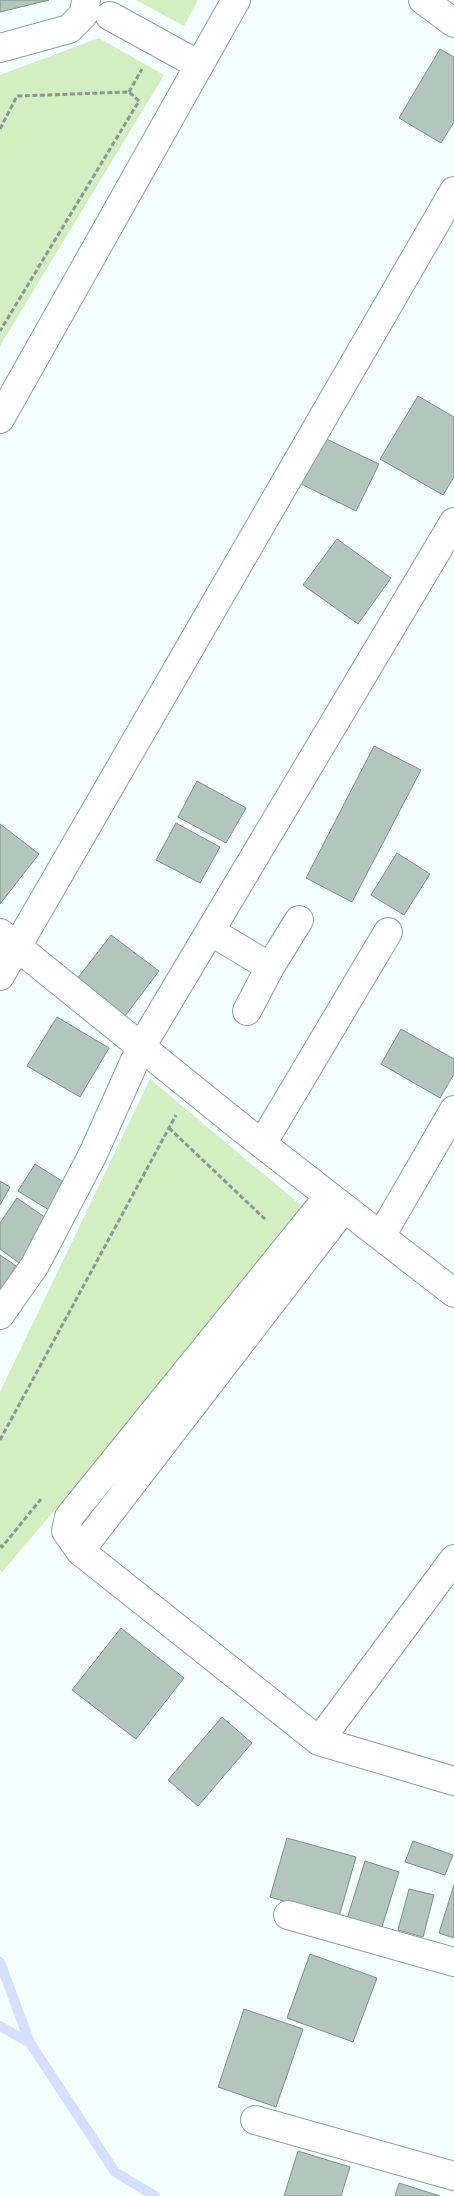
<svg xmlns="http://www.w3.org/2000/svg" width="454" height="2196" font-family="'Source Sans 3',sans-serif">
<style>
.green{fill:#d3efc1}
.lines{fill:none;stroke-linecap:round;stroke-linejoin:round}
.stream{stroke:#d4e0fd;stroke-width:10}
.building{fill:#b3c6bd;stroke:#7e8f87}
.minor-casing{stroke:#8ca1a2;stroke-width:30}
.tertiary-casing{stroke:#8ca1a2;stroke-width:30}
.path{stroke:#8e9696;stroke-width:3;stroke-dasharray:5 2.5;stroke-linecap:butt}
.minor{stroke:#fff;stroke-width:28}
.tertiary{stroke:#fff;stroke-width:28}
</style>
<rect width="100%" height="100%" fill="#f5fefe"/>
<path class="green" d="M 136,0 L 198,0 L 184,26 Z
M 99,38 L 164,75 L 0,346 L 0,75 Z
M 150,1079 L 309,1212 L 2,1572 L 0,1570 L 0,1392 Z"/>
<g class="lines">
<path class="stream" d="M 0,1962 L 30,2043
M 0,2026 L 30,2043 L 115,2172 L 155,2196"/>
</g>
<path class="building" d="M 0,0 L 49,0 L 0,12 Z
M 440,49 L 454,57 L 454,122 L 441,143 L 399,118 Z
M 418,396 L 454,417 L 454,477 L 443,495 L 380,459 Z
M 320,436 L 379,464 L 356,511 L 297,482 Z
M 337,539 L 391,578 L 358,624 L 303,585 Z
M 374,746 L 421,770 L 352,902 L 306,878 Z
M 197,781 L 246,808 L 226,843 L 178,817 Z
M 176,823 L 220,847 L 200,883 L 156,860 Z
M 0,824 L 39,854 L 0,904 Z
M 397,853 L 430,874 L 404,915 L 371,895 Z
M 111,935 L 159,971 L 125,1016 L 77,979 Z
M 57,1017 L 109,1048 L 80,1097 L 27,1066 Z
M 401,1029 L 454,1059 L 454,1074 L 440,1098 L 381,1064 Z
M 35,1164 L 65,1183 L 49,1210 L 18,1191 Z
M 0,1181 L 10,1187 L 0,1205 Z
M 17,1198 L 49,1220 L 19,1263 L 0,1249 L 0,1223 Z
M 0,1255 L 16,1266 L 0,1290 Z
M 121,1628 L 184,1678 L 136,1739 L 72,1690 Z
M 222,1717 L 252,1743 L 198,1806 L 168,1780 Z
M 287,1838 L 356,1857 L 339,1917 L 270,1897 Z
M 413,1841 L 453,1855 L 445,1875 L 405,1862 Z
M 365,1861 L 399,1872 L 381,1930 L 347,1919 Z
M 454,1885 L 454,1938 L 439,1933 Z
M 409,1889 L 434,1895 L 423,1937 L 398,1930 Z
M 310,1954 L 377,1978 L 353,2042 L 287,2018 Z
M 244,2009 L 303,2029 L 276,2107 L 218,2087 Z
M 298,2151 L 350,2167 L 341,2196 L 284,2196 Z
M 399,2183 L 440,2196 L 395,2196 Z"/>
<g class="lines">
<g class="minor-casing">
<path id="minor" d="M 423,0 L 454,23
M 110,16 L 199,65
M 0,48 L 69,29 L 84,14 L 86,0
M 210,931 L 270,967
M 0,933 L 244,1130 L 454,1293
M 0,976 L 454,191
M 247,1011 L 270,967 L 299,920
M 262,1144 L 388,932
M 329,1196 L 69,1517 L 66,1531 L 80,1551 L 319,1741 L 454,1781
M 381,1236 L 454,1110
M 0,1315 L 35,1265 L 93,1154 L 141,1047 L 454,522
M 80,1551 L 344,1208
M 319,1741 L 454,1559
M 288,1915 L 454,1962
M 255,2120 L 454,2176"/>
</g>
<g class="tertiary-casing">
<path id="tertiary" d="M 0,419 L 236,0"/>
</g>
<path class="path" d="M 129,92 L 142,69
M 0,129 L 17,96 L 129,92 L 139,101 L 0,331
M 169,1128 L 267,1221
M 0,1440 L 176,1115
M 0,1545 L 2,1547 L 41,1499"/>
<use href="#minor" class="minor"/>
<use href="#tertiary" class="tertiary"/>
</g>
</svg>
